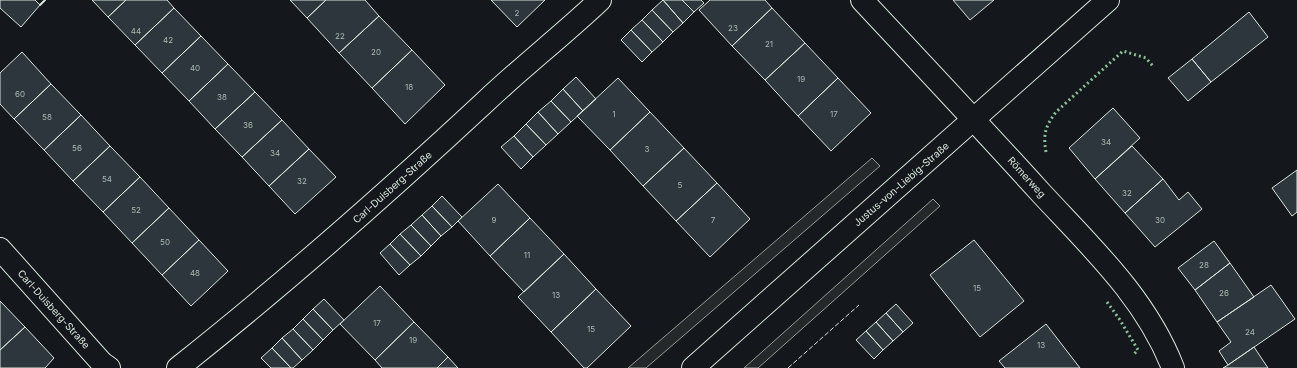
<svg xmlns="http://www.w3.org/2000/svg" width="1297" height="368" font-family="Inter,sans-serif">
<style>
.parking{fill:#24282b;stroke:#939e99}
.building{fill:#2c363c;stroke:#d8e6dc}
.lines{fill:none;stroke-linecap:round;stroke-linejoin:round}
.minor-casing{stroke:#d8e6dc;stroke-width:24}
.major-casing{stroke:#d8e6dc;stroke-width:24}
.minor{stroke:#14181c;stroke-width:22}
.major{stroke:#14181c;stroke-width:22}
.hedge{stroke:#8ac095;stroke-width:3;stroke-dasharray:2 3;stroke-linecap:butt}
.fence{stroke:#d8e6dc;stroke-width:1;stroke-dasharray:5 2;stroke-linecap:butt}
.wall{stroke:#d8e6dc;stroke-width:2}
.labels{text-anchor:middle;dominant-baseline:central;stroke-width:3;stroke-linejoin:round;paint-order:stroke}
.number-label{font-size:8px;fill:#adbab4}
.street-label{font-size:10px;fill:#d8e6dc;stroke:#14181c}
</style>
<rect width="100%" height="100%" fill="#14181c"/>
<path class="parking" d="M 872,158 L 880,166 L 646,368 L 628,368 Z
M 933,199 L 940,206 L 758,368 L 744,368 Z"/>
<path class="building" d="M 0,0 L 35,0 L 40,5 L 21,27 L 0,8 Z
M 92,0 L 126,0 L 108,17 Z
M 126,0 L 167,0 L 174,8 L 135,45 L 108,17 Z
M 290,0 L 326,0 L 307,18 Z
M 326,0 L 365,0 L 379,16 L 339,53 L 307,18 Z
M 491,0 L 545,0 L 517,27 Z
M 663,0 L 682,0 L 694,12 L 683,23 Z
M 663,0 L 683,23 L 673,32 L 652,10 Z
M 682,0 L 701,0 L 704,3 L 694,12 Z
M 710,0 L 765,0 L 772,8 L 732,46 L 699,10 Z
M 953,0 L 994,0 L 970,20 Z
M 174,8 L 201,36 L 162,73 L 135,45 Z
M 772,8 L 805,43 L 765,80 L 732,46 Z
M 652,10 L 673,32 L 663,42 L 642,20 Z
M 1249,12 L 1268,37 L 1211,82 L 1192,59 Z
M 379,16 L 412,50 L 372,88 L 339,53 Z
M 642,20 L 663,42 L 652,52 L 631,30 Z
M 631,30 L 652,52 L 642,62 L 621,40 Z
M 201,36 L 228,64 L 189,101 L 162,73 Z
M 805,43 L 838,78 L 798,116 L 765,80 Z
M 412,50 L 445,85 L 405,124 L 372,88 Z
M 22,52 L 51,84 L 14,119 L 0,104 L 0,73 Z
M 1192,59 L 1211,82 L 1188,101 L 1168,78 Z
M 228,64 L 255,92 L 215,129 L 189,101 Z
M 576,77 L 596,99 L 583,111 L 563,89 Z
M 618,78 L 650,112 L 610,150 L 577,116 Z
M 838,78 L 871,113 L 831,151 L 798,116 Z
M 51,84 L 81,115 L 44,150 L 14,119 Z
M 563,89 L 583,111 L 571,122 L 551,101 Z
M 255,92 L 282,120 L 242,157 L 215,129 Z
M 551,101 L 571,122 L 558,134 L 538,112 Z
M 1113,108 L 1140,138 L 1095,179 L 1069,148 Z
M 538,112 L 558,134 L 546,145 L 526,124 Z
M 650,112 L 684,148 L 643,186 L 610,150 Z
M 81,115 L 110,146 L 73,181 L 44,150 Z
M 282,120 L 309,149 L 269,186 L 242,157 Z
M 526,124 L 546,145 L 533,157 L 514,136 Z
M 514,136 L 533,157 L 521,169 L 501,147 Z
M 110,146 L 140,177 L 103,212 L 73,181 Z
M 1132,146 L 1163,179 L 1125,213 L 1095,179 Z
M 684,148 L 717,183 L 676,221 L 643,186 Z
M 309,149 L 336,177 L 295,214 L 269,186 Z
M 1297,170 L 1297,212 L 1292,216 L 1272,188 Z
M 140,177 L 169,208 L 132,243 L 103,212 Z
M 1163,179 L 1179,200 L 1188,192 L 1202,209 L 1155,247 L 1125,213 Z
M 717,183 L 750,219 L 710,257 L 676,221 Z
M 498,184 L 530,218 L 490,256 L 458,221 Z
M 442,196 L 462,217 L 452,227 L 432,206 Z
M 432,206 L 452,227 L 441,236 L 422,215 Z
M 169,208 L 199,240 L 162,275 L 132,243 Z
M 422,215 L 441,236 L 431,246 L 411,225 Z
M 530,218 L 564,254 L 524,292 L 490,256 Z
M 411,225 L 431,246 L 421,256 L 400,234 Z
M 400,234 L 421,256 L 410,265 L 390,244 Z
M 199,240 L 228,271 L 191,306 L 162,275 Z
M 974,240 L 1024,301 L 980,337 L 930,275 Z
M 1214,241 L 1230,263 L 1195,290 L 1178,268 Z
M 390,244 L 410,265 L 399,275 L 380,253 Z
M 564,254 L 596,289 L 551,332 L 518,297 Z
M 1230,263 L 1254,297 L 1217,322 L 1195,290 Z
M 1271,285 L 1295,319 L 1228,365 L 1219,351 L 1231,342 L 1217,322 Z
M 380,286 L 414,322 L 375,360 L 340,324 Z
M 596,289 L 631,326 L 587,368 L 584,368 L 551,332 Z
M 324,299 L 344,320 L 333,330 L 313,309 Z
M 0,301 L 25,327 L 0,350 Z
M 896,304 L 913,323 L 903,332 L 886,313 Z
M 313,309 L 333,330 L 323,340 L 303,319 Z
M 886,313 L 903,332 L 893,341 L 876,322 Z
M 303,319 L 323,340 L 313,350 L 293,329 Z
M 414,322 L 448,357 L 437,368 L 382,368 L 375,360 Z
M 876,322 L 893,341 L 883,350 L 866,331 Z
M 1046,324 L 1080,368 L 1005,368 L 999,361 Z
M 25,327 L 54,358 L 45,368 L 0,368 L 0,350 Z
M 293,329 L 313,350 L 302,360 L 282,338 Z
M 866,331 L 883,350 L 874,359 L 856,340 Z
M 282,338 L 302,360 L 293,368 L 291,368 L 272,348 Z
M 1254,347 L 1268,368 L 1223,368 L 1228,365 Z
M 272,348 L 291,368 L 271,368 L 261,358 Z
M 448,357 L 458,368 L 437,368 Z"/>
<g class="lines">
<g class="minor-casing">
<path id="minor" d="M 862,0 C 922,64 982,128 1041,193 C 1091,247 1146,298 1173,368
M 0,249 L 102,363 L 109,368
M 178,368 C 284,284 386,194 485,102 C 522,67 563,35 600,0"/>
</g>
<g class="major-casing">
<path id="major" d="M 693,368 L 1108,0"/>
</g>
<use href="#minor" class="minor"/>
<use href="#major" class="major"/>
<path class="hedge" d="M 1046,152 C 1043,134 1045,127 1056,112 L 1123,51 L 1146,58 L 1153,66
M 1107,302 L 1120,320 L 1138,350 L 1133,355"/>
<path class="fence" d="M 788,368 L 859,305"/>
<path class="wall" d="M 40,5 L 45,0"/>
</g>
<g class="labels">
<g class="number-label">
<text x="517" y="13">2</text>
<text x="733" y="28">23</text>
<text x="136" y="31">44</text>
<text x="340" y="36">22</text>
<text x="168" y="40">42</text>
<text x="769" y="44">21</text>
<text x="376" y="52">20</text>
<text x="195" y="68">40</text>
<text x="801" y="79">19</text>
<text x="409" y="87">18</text>
<text x="20" y="94">60</text>
<text x="222" y="97">38</text>
<text x="614" y="114">1</text>
<text x="834" y="114">17</text>
<text x="47" y="117">58</text>
<text x="248" y="125">36</text>
<text x="1106" y="142">34</text>
<text x="77" y="148">56</text>
<text x="647" y="149">3</text>
<text x="275" y="153">34</text>
<text x="107" y="179">54</text>
<text x="302" y="181">32</text>
<text x="680" y="185">5</text>
<text x="1127" y="193">32</text>
<text x="136" y="210">52</text>
<text x="494" y="220">9</text>
<text x="713" y="220">7</text>
<text x="1160" y="220">30</text>
<text x="165" y="242">50</text>
<text x="527" y="255">11</text>
<text x="1204" y="265">28</text>
<text x="195" y="273">48</text>
<text x="977" y="288">15</text>
<text x="1224" y="293">26</text>
<text x="556" y="295">13</text>
<text x="377" y="323">17</text>
<text x="591" y="329">15</text>
<text x="1250" y="332">24</text>
<text x="413" y="340">19</text>
<text x="1041" y="345">13</text>
</g>
<g class="street-label">
<text transform="translate(1027 177) rotate(48)">Römerweg</text>
<text transform="translate(901 184) rotate(-41)">Justus-von-Liebig-Straße</text>
<text transform="translate(392 187) rotate(-42)">Carl-Duisberg-Straße</text>
<text transform="translate(54 309) rotate(48)">Carl-Duisberg-Straße</text>
</g>
</g>
</svg>
